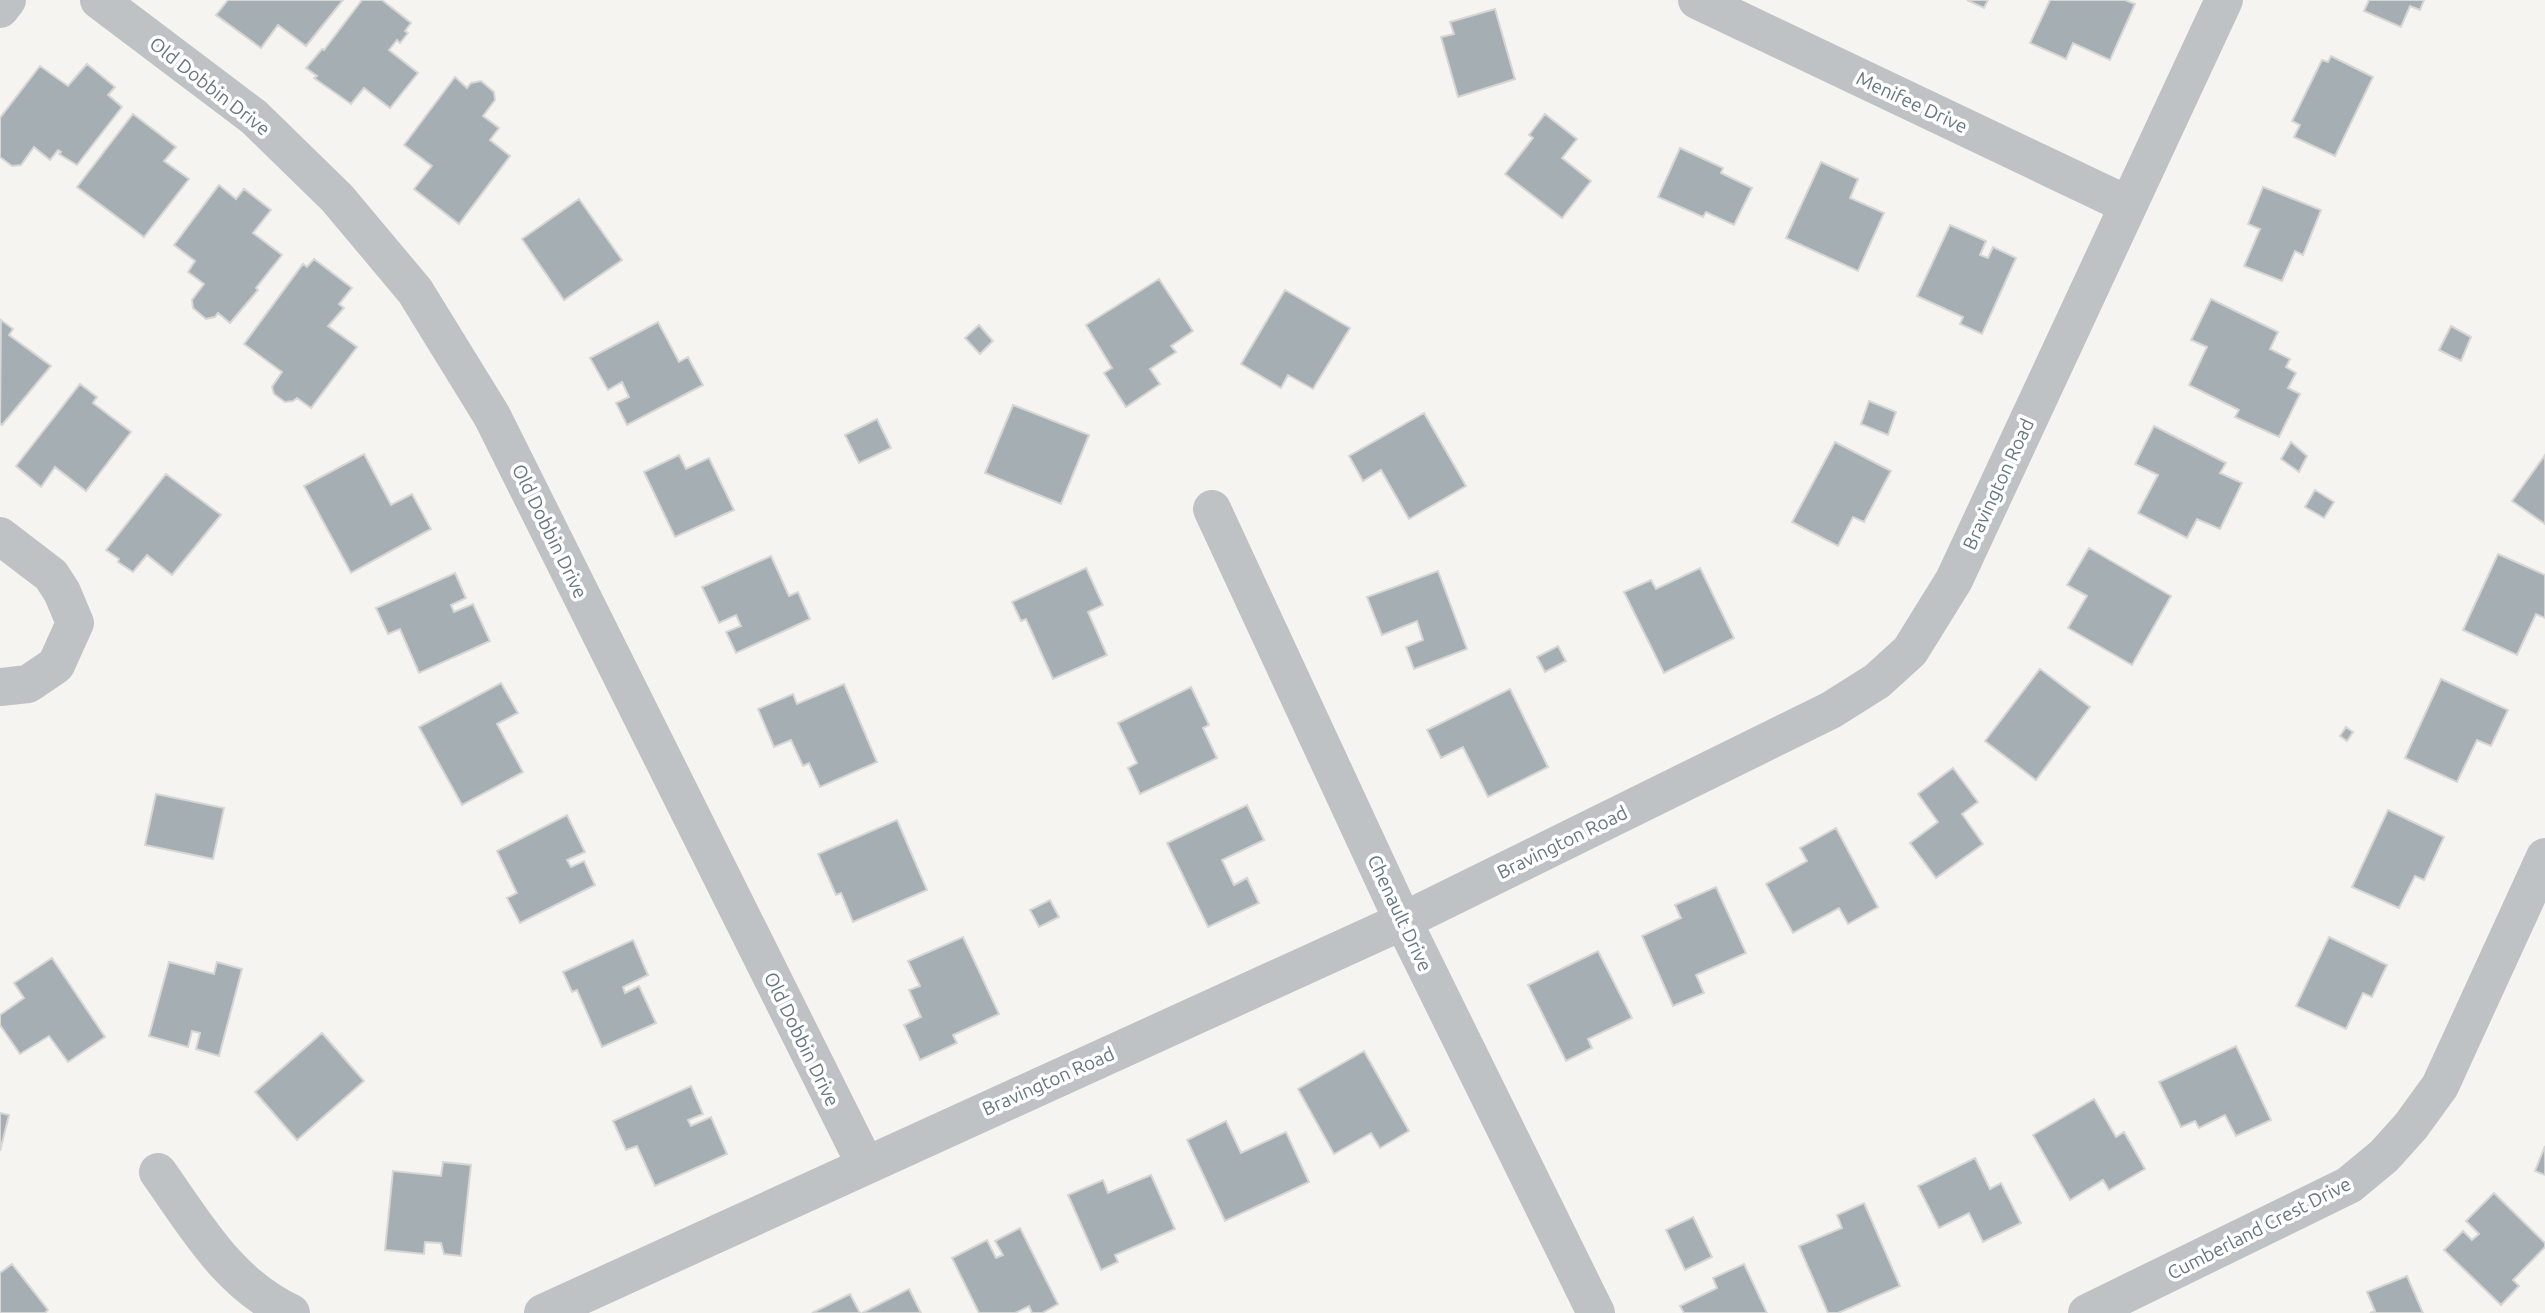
<svg xmlns="http://www.w3.org/2000/svg" width="2545" height="1313" font-family="Ubuntu,sans-serif">
<style>
.building{fill:#a5aeb2;stroke:#d6d6d4;stroke-width:2}
.lines{fill:none;stroke-linecap:round;stroke-linejoin:round}
.minor{stroke:#bec2c5;stroke-width:38}
.labels{text-anchor:middle;dominant-baseline:central;stroke-width:7;stroke-linejoin:round;paint-order:stroke}
.street-label{font-size:19px;fill:#657780;stroke:#fff}
</style>
<rect width="100%" height="100%" fill="#f5f4f1"/>
<path class="building" d="M 228,0 L 343,0 L 306,46 L 278,25 L 261,48 L 216,15 Z
M 362,0 L 382,0 L 411,23 L 405,31 L 408,33 L 400,43 L 397,40 L 389,50 L 418,73 L 390,108 L 364,88 L 351,104 L 314,78 L 317,76 L 306,68 L 322,49 L 324,50 Z
M 1967,0 L 1988,0 L 1984,8 Z
M 2050,0 L 2125,0 L 2135,4 L 2110,60 L 2073,43 L 2066,59 L 2030,43 Z
M 2369,0 L 2424,0 L 2420,10 L 2410,6 L 2401,27 L 2364,11 Z
M 1495,9 L 1515,79 L 1458,97 L 1441,37 L 1454,34 L 1450,22 Z
M 2331,56 L 2373,77 L 2335,156 L 2294,137 L 2300,125 L 2292,121 L 2322,60 L 2328,62 Z
M 87,64 L 115,87 L 108,95 L 122,107 L 77,165 L 59,154 L 61,152 L 58,150 L 50,160 L 34,147 L 21,165 L 12,166 L 0,157 L 0,118 L 40,66 L 68,86 Z
M 455,77 L 467,88 L 471,83 L 481,81 L 494,92 L 495,100 L 483,116 L 499,128 L 490,140 L 510,156 L 459,224 L 414,189 L 432,166 L 404,145 Z
M 133,114 L 176,147 L 164,161 L 189,179 L 144,237 L 77,187 Z
M 1545,114 L 1577,139 L 1562,158 L 1591,181 L 1562,218 L 1505,174 L 1533,138 L 1529,135 Z
M 1680,148 L 1723,168 L 1721,173 L 1752,188 L 1734,225 L 1706,212 L 1703,217 L 1658,197 Z
M 1821,162 L 1858,179 L 1850,198 L 1884,213 L 1858,271 L 1786,238 Z
M 219,185 L 236,199 L 244,189 L 271,210 L 253,233 L 282,255 L 256,288 L 258,290 L 230,323 L 218,313 L 215,317 L 206,319 L 193,308 L 192,300 L 204,284 L 188,272 L 195,261 L 174,245 Z
M 2263,187 L 2321,210 L 2303,255 L 2295,251 L 2282,281 L 2244,266 L 2260,229 L 2248,224 Z
M 579,199 L 622,260 L 564,300 L 522,239 Z
M 1950,225 L 1986,241 L 1980,255 L 1988,258 L 1993,247 L 2016,258 L 1982,334 L 1960,324 L 1963,317 L 1917,296 Z
M 314,259 L 352,288 L 339,304 L 344,308 L 328,326 L 357,347 L 311,408 L 297,398 L 293,401 L 285,402 L 274,394 L 272,387 L 282,372 L 244,344 L 303,264 L 307,267 Z
M 1159,279 L 1193,331 L 1171,346 L 1176,352 L 1150,369 L 1160,384 L 1126,407 L 1104,373 L 1112,368 L 1086,325 Z
M 1285,290 L 1350,328 L 1313,389 L 1288,375 L 1281,388 L 1241,364 Z
M 2211,299 L 2278,332 L 2270,349 L 2290,359 L 2286,367 L 2296,373 L 2288,388 L 2300,394 L 2279,437 L 2235,417 L 2239,410 L 2189,385 L 2207,347 L 2191,340 Z
M 1,320 L 13,329 L 9,335 L 51,366 L 2,425 L 0,423 Z
M 658,322 L 679,362 L 688,357 L 703,385 L 627,425 L 616,403 L 629,397 L 622,382 L 608,390 L 590,358 Z
M 979,325 L 993,341 L 980,354 L 965,338 Z
M 2451,326 L 2471,337 L 2461,361 L 2439,350 Z
M 80,384 L 97,397 L 93,403 L 131,432 L 86,491 L 55,467 L 41,487 L 16,466 Z
M 1869,401 L 1896,412 L 1888,435 L 1861,424 Z
M 1013,405 L 1089,435 L 1061,504 L 985,473 Z
M 1424,413 L 1466,486 L 1409,519 L 1381,470 L 1363,481 L 1349,456 Z
M 877,419 L 891,448 L 859,463 L 845,435 Z
M 2154,426 L 2226,463 L 2220,473 L 2242,483 L 2220,529 L 2197,519 L 2187,538 L 2138,513 L 2158,475 L 2135,464 Z
M 1835,442 L 1891,471 L 1864,522 L 1853,517 L 1838,546 L 1792,522 Z
M 2291,442 L 2307,456 L 2299,472 L 2281,459 Z
M 364,454 L 391,505 L 412,494 L 431,529 L 351,573 L 304,486 Z
M 679,455 L 686,469 L 709,458 L 734,510 L 675,537 L 644,472 Z
M 2545,455 L 2545,524 L 2512,501 Z
M 166,474 L 221,515 L 172,575 L 147,555 L 133,572 L 118,562 L 119,559 L 106,550 Z
M 2315,490 L 2334,502 L 2324,518 L 2305,507 Z
M 2089,548 L 2171,596 L 2132,665 L 2068,628 L 2087,596 L 2067,585 Z
M 2498,554 L 2545,575 L 2545,618 L 2536,614 L 2517,655 L 2463,630 Z
M 771,556 L 789,596 L 798,592 L 810,619 L 736,653 L 726,632 L 741,626 L 736,615 L 719,623 L 702,587 Z
M 1086,568 L 1103,605 L 1088,612 L 1107,655 L 1053,679 L 1026,619 L 1021,621 L 1012,602 Z
M 1700,568 L 1734,638 L 1664,673 L 1624,592 L 1651,580 L 1656,589 Z
M 1438,571 L 1467,649 L 1414,669 L 1406,647 L 1423,640 L 1417,621 L 1382,635 L 1367,597 Z
M 455,573 L 466,598 L 451,605 L 454,612 L 473,604 L 490,641 L 419,673 L 400,629 L 388,634 L 376,608 Z
M 1558,646 L 1566,661 L 1545,672 L 1537,657 Z
M 2040,669 L 2090,707 L 2036,780 L 1985,741 Z
M 2441,679 L 2508,710 L 2491,746 L 2477,740 L 2457,782 L 2405,758 Z
M 501,683 L 518,713 L 497,724 L 523,772 L 462,805 L 419,727 Z
M 844,684 L 877,762 L 820,787 L 809,763 L 803,766 L 791,740 L 774,747 L 758,709 L 793,694 L 797,704 Z
M 1191,687 L 1209,725 L 1203,728 L 1217,758 L 1140,794 L 1128,768 L 1137,763 L 1118,723 Z
M 1510,689 L 1548,767 L 1488,797 L 1463,747 L 1441,758 L 1427,730 Z
M 2346,727 L 2353,732 L 2347,741 L 2340,736 Z
M 1953,768 L 1978,802 L 1962,814 L 1983,844 L 1936,878 L 1910,843 L 1938,822 L 1918,794 Z
M 156,794 L 224,808 L 213,859 L 145,845 Z
M 1247,805 L 1264,840 L 1222,860 L 1234,885 L 1247,878 L 1259,903 L 1208,927 L 1167,843 Z
M 2388,810 L 2444,837 L 2424,880 L 2415,876 L 2399,908 L 2352,887 Z
M 567,815 L 585,852 L 567,860 L 571,867 L 584,861 L 595,885 L 520,923 L 507,898 L 517,893 L 497,851 Z
M 897,820 L 927,890 L 853,922 L 841,893 L 836,895 L 818,854 Z
M 1836,828 L 1878,907 L 1848,924 L 1839,908 L 1793,933 L 1766,884 L 1807,861 L 1800,848 Z
M 1716,887 L 1746,953 L 1696,975 L 1704,993 L 1673,1006 L 1642,936 L 1681,918 L 1675,905 Z
M 1050,900 L 1059,917 L 1039,927 L 1030,910 Z
M 963,937 L 999,1014 L 953,1035 L 957,1043 L 920,1060 L 904,1025 L 921,1017 L 909,990 L 920,986 L 908,961 Z
M 2329,937 L 2387,965 L 2372,997 L 2363,993 L 2346,1029 L 2296,1006 Z
M 633,940 L 648,975 L 623,987 L 625,993 L 639,986 L 656,1023 L 602,1047 L 577,990 L 572,992 L 563,972 Z
M 1598,951 L 1632,1018 L 1588,1039 L 1592,1048 L 1566,1061 L 1528,985 Z
M 52,958 L 105,1037 L 68,1062 L 49,1036 L 20,1054 L 0,1025 L 0,1015 L 24,998 L 14,983 Z
M 169,962 L 214,974 L 217,962 L 242,969 L 219,1056 L 196,1049 L 200,1033 L 192,1031 L 188,1047 L 149,1036 Z
M 322,1033 L 364,1081 L 297,1140 L 255,1092 Z
M 2236,1046 L 2271,1120 L 2236,1136 L 2225,1115 L 2199,1128 L 2195,1121 L 2181,1127 L 2159,1082 Z
M 1364,1051 L 1409,1131 L 1380,1148 L 1371,1133 L 1334,1154 L 1298,1089 Z
M 691,1086 L 703,1114 L 688,1120 L 691,1126 L 711,1117 L 727,1154 L 655,1186 L 637,1146 L 626,1150 L 613,1121 Z
M 2094,1099 L 2116,1137 L 2124,1132 L 2145,1169 L 2109,1190 L 2103,1180 L 2070,1200 L 2033,1135 Z
M 0,1113 L 9,1115 L 0,1151 Z
M 1226,1121 L 1241,1153 L 1286,1132 L 1309,1182 L 1225,1221 L 1187,1140 Z
M 2545,1146 L 2545,1175 L 2535,1171 Z
M 1975,1158 L 1990,1189 L 2001,1183 L 2021,1223 L 1983,1242 L 1969,1213 L 1939,1228 L 1918,1186 Z
M 443,1162 L 471,1165 L 461,1256 L 444,1254 L 441,1243 L 425,1242 L 424,1254 L 385,1250 L 393,1171 L 441,1176 Z
M 1151,1175 L 1175,1229 L 1115,1255 L 1118,1262 L 1101,1270 L 1068,1195 L 1103,1180 L 1108,1193 Z
M 2494,1193 L 2545,1243 L 2545,1247 L 2513,1280 L 2519,1286 L 2501,1305 L 2444,1250 L 2463,1231 L 2472,1240 L 2479,1234 L 2466,1221 Z
M 1864,1203 L 1900,1286 L 1838,1313 L 1828,1313 L 1799,1246 L 1842,1228 L 1837,1215 Z
M 1693,1217 L 1712,1257 L 1685,1270 L 1666,1230 Z
M 1020,1228 L 1058,1304 L 1042,1313 L 1032,1313 L 1029,1306 L 1015,1313 L 979,1313 L 952,1258 L 987,1240 L 996,1258 L 1003,1255 L 995,1241 Z
M 12,1264 L 48,1310 L 45,1313 L 0,1313 L 0,1273 Z
M 1744,1264 L 1767,1313 L 1684,1313 L 1680,1306 L 1717,1288 L 1713,1278 Z
M 2407,1276 L 2423,1313 L 2370,1313 L 2375,1311 L 2367,1292 Z
M 909,1289 L 921,1313 L 862,1313 Z
M 850,1294 L 860,1313 L 812,1313 Z"/>
<g class="lines">
<path class="minor" d="M 99,0 L 254,117 L 337,198 L 415,291 L 492,416 L 865,1164
M 1697,0 L 2128,205
M 0,9 L 7,0
M 1212,509 L 1403,921 L 1596,1313
M 0,536 L 51,575 L 62,592 L 75,623 L 56,665 L 28,684 L 0,687
M 158,1172 C 197,1227 228,1283 291,1313
M 543,1313 L 1403,921 L 1831,710 L 1877,681 L 1910,651 L 1954,580 L 2224,0
M 2087,1313 L 2349,1185 L 2384,1156 L 2411,1126 L 2440,1086 L 2545,857"/>
</g>
<g class="labels">
<g class="street-label">
<text transform="translate(210 86) rotate(38)">Old Dobbin Drive</text>
<text transform="translate(1912 102) rotate(25)">Menifee Drive</text>
<text transform="translate(1998 484) rotate(-65)">Bravington Road</text>
<text transform="translate(550 531) rotate(64)">Old Dobbin Drive</text>
<text transform="translate(1562 842) rotate(-26)">Bravington Road</text>
<text transform="translate(1400 913) rotate(65)">Chenault Drive</text>
<text transform="translate(802 1039) rotate(64)">Old Dobbin Drive</text>
<text transform="translate(1048 1081) rotate(-24)">Bravington Road</text>
<text transform="translate(2259 1228) rotate(-27)">Cumberland Crest Drive</text>
</g>
</g>
</svg>
